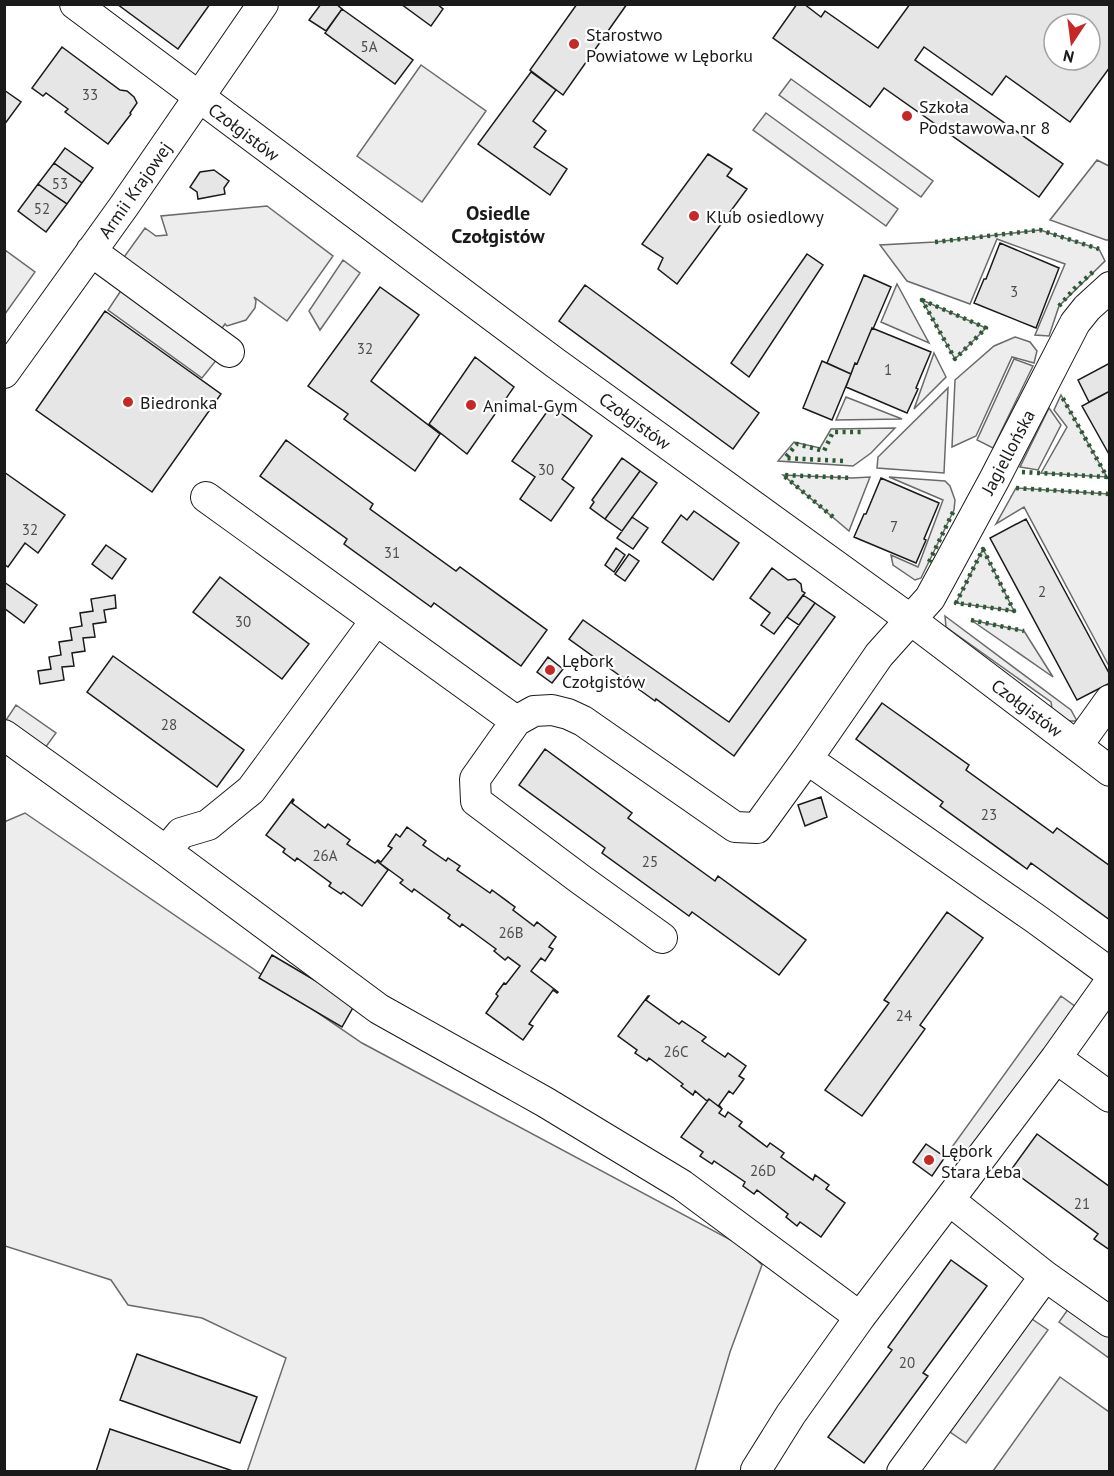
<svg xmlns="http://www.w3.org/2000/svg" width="1114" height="1476" font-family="'PT Sans',sans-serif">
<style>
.built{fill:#ededed;stroke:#6a6a6a;stroke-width:1.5}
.building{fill:#e6e6e6;stroke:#1a1a1a;stroke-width:1.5;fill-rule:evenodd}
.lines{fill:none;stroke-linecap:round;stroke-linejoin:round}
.minor-casing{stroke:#1a1a1a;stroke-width:32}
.minor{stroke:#fff;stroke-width:30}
.hedge{stroke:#2b5a34;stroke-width:4.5;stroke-dasharray:3 4.5;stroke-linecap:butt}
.poi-dot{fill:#c62828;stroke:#fff;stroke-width:2}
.labels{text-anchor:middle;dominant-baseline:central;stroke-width:4.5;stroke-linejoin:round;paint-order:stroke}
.number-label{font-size:15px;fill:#4d4d4d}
.poi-label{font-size:18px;fill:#1a1a1a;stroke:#fff;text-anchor:start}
.street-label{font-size:18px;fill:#1a1a1a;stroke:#fff}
.neighbourhood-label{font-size:20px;font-weight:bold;fill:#1a1a1a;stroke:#fff}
</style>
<rect width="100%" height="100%" fill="#fff"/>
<path class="built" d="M 421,65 L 486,111 L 422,202 L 357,156 Z
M 791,79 L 933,181 L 921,197 L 779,95 Z
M 766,113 L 898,209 L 886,226 L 753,130 Z
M 1097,160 L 1109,166 L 1109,240 L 1106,240 L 1050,220 Z
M 267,206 L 333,256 L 287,321 L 254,297 L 256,301 L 255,308 L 246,320 L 227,326 L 225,324 L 206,350 L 218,358 L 202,378 L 108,310 L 134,271 L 122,260 L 145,228 L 156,236 L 167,235 L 161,216 Z
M 1040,230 L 1099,249 L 1105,261 L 1059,306 L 1049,336 L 1035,335 L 1065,264 L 997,239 L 970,304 L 907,281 L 880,245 L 935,242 Z
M 5,250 L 35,272 L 5,314 Z
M 343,260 L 360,273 L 320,330 L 309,311 Z
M 897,284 L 929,343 L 881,322 Z
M 922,300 L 986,328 L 955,359 Z
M 1015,337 L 1030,342 L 1037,351 L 1034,363 L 1012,357 L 976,436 L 952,447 L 955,380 L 994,346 Z
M 934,353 L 946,377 L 914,409 Z
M 1014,359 L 1033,366 L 993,448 L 977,440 Z
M 948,388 L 944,473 L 877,468 L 878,457 Z
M 1061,395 L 1107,477 L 1041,473 L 1067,427 L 1054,410 Z
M 846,397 L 902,419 L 836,420 Z
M 1049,408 L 1061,425 L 1038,470 L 1020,467 Z
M 895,428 L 871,453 L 853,466 L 778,461 L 794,442 L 820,448 L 831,429 Z
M 783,475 L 852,478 L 870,477 L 849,531 Z
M 889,477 L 945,481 L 950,486 L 955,500 L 954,510 L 921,578 L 915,580 L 893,565 L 891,555 L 918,567 L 943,500 Z
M 1016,488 L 1109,494 L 1109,666 L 1024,507 L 996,524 Z
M 983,549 L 1014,611 L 956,603 Z
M 945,616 L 1071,710 L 1077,721 L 1070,721 L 1062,718 L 1052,709 L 1051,702 L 946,627 Z
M 971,620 L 1024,631 L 1053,677 Z
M 16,705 L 56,733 L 45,748 L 6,720 Z
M 25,813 L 362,1043 L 744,1247 L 762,1265 L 730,1352 L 695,1471 L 247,1472 L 286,1358 L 202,1318 L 128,1305 L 111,1280 L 5,1246 L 4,822 Z
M 1061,996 L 1076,1007 L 967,1158 L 952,1147 Z
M 1071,1305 L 1109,1333 L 1109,1358 L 1059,1322 Z
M 1032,1319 L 1048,1330 L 966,1443 L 950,1432 Z
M 1060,1377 L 1109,1412 L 1109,1471 L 993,1471 Z"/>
<path class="building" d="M 117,4 L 210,4 L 178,49 Z
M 321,4 L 336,4 L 342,9 L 326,31 L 309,20 Z
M 401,4 L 437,4 L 443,9 L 431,26 Z
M 627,4 L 563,95 L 530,70 L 577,4 Z
M 797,4 L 804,4 L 821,17 L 825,11 L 878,48 L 910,4 L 1110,4 L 1110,67 L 1070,122 L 1006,76 L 992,95 L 924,47 L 915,60 L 1063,164 L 1039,197 L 884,88 L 870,107 L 773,38 ZM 1054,24 L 1090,24 L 1090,60 L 1054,60 Z
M 342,9 L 413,60 L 395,84 L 325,33 Z
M 62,47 L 120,90 L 127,91 L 134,97 L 137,103 L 130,113 L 131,114 L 108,144 L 65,112 L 68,109 L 46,93 L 43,96 L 32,88 Z
M 531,72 L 556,90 L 533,121 L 546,131 L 534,147 L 567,169 L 550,195 L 478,144 Z
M 4,90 L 21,102 L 4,125 Z
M 65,148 L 93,168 L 82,183 L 54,163 Z
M 708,154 L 732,169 L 727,176 L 747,189 L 677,284 L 658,269 L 663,258 L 642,244 Z
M 54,163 L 82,183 L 67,204 L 38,184 Z
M 214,170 L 229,181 L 224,188 L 225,194 L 198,199 L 197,192 L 190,187 L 200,172 Z
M 38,184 L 67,204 L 46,232 L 18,211 Z
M 1000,243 L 1059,268 L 1036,328 L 974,303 L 984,279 L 986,279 Z
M 807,254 L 823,265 L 749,377 L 731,363 Z
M 864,275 L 891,287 L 873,329 L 872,328 L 857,364 L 855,363 L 851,374 L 827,363 Z
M 585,285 L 759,413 L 733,449 L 559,321 Z
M 380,287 L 419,315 L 371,381 L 440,434 L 415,471 L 344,419 L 348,414 L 308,386 Z
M 105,311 L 221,394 L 152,492 L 36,410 Z
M 872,328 L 931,352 L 916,388 L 918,389 L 907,413 L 846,387 L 855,363 L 857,364 Z
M 475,357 L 514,387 L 467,454 L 429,424 Z
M 822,361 L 851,374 L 832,420 L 803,408 Z
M 1110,363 L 1110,391 L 1089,402 L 1078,380 Z
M 1110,391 L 1110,456 L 1082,406 Z
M 551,406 L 592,436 L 562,479 L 574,488 L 551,521 L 520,499 L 535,477 L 512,461 Z
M 286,440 L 373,504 L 370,509 L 456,571 L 460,567 L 547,630 L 521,666 L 434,603 L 431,607 L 344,544 L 347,539 L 260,476 Z
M 622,458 L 640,471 L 605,519 L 590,508 L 594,502 L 592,500 Z
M 640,471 L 657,483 L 622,531 L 605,519 Z
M 4,472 L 65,515 L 38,553 L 25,543 L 8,567 L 4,564 Z
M 881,478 L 939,503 L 924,539 L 926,540 L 916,563 L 854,537 L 864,514 L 866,514 Z
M 694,511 L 739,543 L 713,580 L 662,542 L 681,515 L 687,520 Z
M 632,517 L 648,528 L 633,549 L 617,538 Z
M 1026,519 L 1110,675 L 1110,683 L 1077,700 L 990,538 Z
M 106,545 L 126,559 L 112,579 L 92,564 Z
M 616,548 L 625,555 L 614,572 L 605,565 Z
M 629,554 L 639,561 L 625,581 L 615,574 Z
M 772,568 L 788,580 L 795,579 L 801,584 L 802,591 L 805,593 L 774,634 L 761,625 L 770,613 L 750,598 Z
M 220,577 L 309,644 L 282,679 L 193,612 Z
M 4,582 L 37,605 L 24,623 L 4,608 Z
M 115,595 L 116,608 L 104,610 L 106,622 L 93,624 L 95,637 L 83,638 L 85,651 L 72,653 L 74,666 L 62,667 L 64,680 L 40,684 L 38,671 L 51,669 L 49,657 L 61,655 L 59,642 L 72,640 L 70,628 L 82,626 L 80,613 L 93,611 L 91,599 Z
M 803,595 L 815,603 L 799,625 L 787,617 Z
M 815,603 L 835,617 L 734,756 L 656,699 L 655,701 L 569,639 L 583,620 L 729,722 Z
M 113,656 L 244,750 L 217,787 L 87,692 Z
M 548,657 L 563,669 L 552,683 L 537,672 Z
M 882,703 L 969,765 L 966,770 L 1053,833 L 1057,828 L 1110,866 L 1110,920 L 1031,863 L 1027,869 L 940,806 L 943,802 L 856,739 Z
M 545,749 L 632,813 L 628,818 L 715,881 L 718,876 L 806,940 L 779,975 L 692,912 L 689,916 L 602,853 L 605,848 L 519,785 Z
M 821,797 L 827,817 L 805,826 L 798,805 Z
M 293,799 L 294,800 L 292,803 L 325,828 L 328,824 L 350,840 L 347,844 L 375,863 L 377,861 L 388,870 L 362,906 L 343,892 L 341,894 L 329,886 L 331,883 L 297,858 L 295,861 L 283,852 L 285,849 L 266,835 Z
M 407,827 L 426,841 L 423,845 L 446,861 L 448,858 L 460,866 L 457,870 L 490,893 L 492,890 L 515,907 L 513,910 L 534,926 L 537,922 L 556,937 L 549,947 L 553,949 L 545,961 L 541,958 L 531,971 L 558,992 L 557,993 L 553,990 L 529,1024 L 533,1026 L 523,1040 L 486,1013 L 498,996 L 496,994 L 504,983 L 506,984 L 520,966 L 508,957 L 505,960 L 494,951 L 496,949 L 462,924 L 460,927 L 448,918 L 450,915 L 414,889 L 412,892 L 400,883 L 403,880 L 377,861 L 378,860 L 381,862 L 392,848 L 388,846 L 396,834 L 400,837 Z
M 947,912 L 983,938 L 920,1025 L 925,1029 L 862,1116 L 825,1090 L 889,1003 L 884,1000 Z
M 272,955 L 355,1004 L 342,1027 L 259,978 Z
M 648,996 L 649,996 L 646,1000 L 679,1024 L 682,1021 L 706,1037 L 702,1041 L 725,1057 L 728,1053 L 746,1066 L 739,1076 L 744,1079 L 733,1094 L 729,1091 L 719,1105 L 722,1109 L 709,1099 L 707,1101 L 695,1091 L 693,1095 L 681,1086 L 683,1084 L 649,1058 L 647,1061 L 635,1053 L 637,1050 L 618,1036 Z
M 709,1099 L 722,1109 L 719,1113 L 725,1117 L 728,1112 L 742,1122 L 739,1126 L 767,1147 L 770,1143 L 784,1153 L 781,1157 L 813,1180 L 815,1175 L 829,1185 L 826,1189 L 845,1203 L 821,1237 L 800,1222 L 797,1226 L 786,1217 L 788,1214 L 757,1190 L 754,1194 L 743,1186 L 745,1182 L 714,1161 L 712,1164 L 700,1156 L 703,1152 L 681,1137 Z
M 1037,1134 L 1110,1187 L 1110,1250 L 1094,1239 L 1098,1234 L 1011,1170 Z
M 926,1144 L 945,1157 L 932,1176 L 913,1162 Z
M 951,1260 L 987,1286 L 923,1373 L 928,1376 L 864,1463 L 828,1437 L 892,1350 L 888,1347 Z
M 137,1354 L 257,1397 L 240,1443 L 120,1400 Z
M 110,1429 L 233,1471 L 233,1472 L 96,1472 Z"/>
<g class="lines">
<g class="minor-casing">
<path id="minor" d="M 75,4 L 554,362 L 911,620 L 1110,771
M 91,251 L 229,352
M 4,373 L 124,206 L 263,4
M 206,497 L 516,721
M 4,735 L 166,851 L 379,1009 L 545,1102 L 682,1185 L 860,1317
M 1077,746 L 1110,700
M 807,759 L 879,655 L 930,598 L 994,480 L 1075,323 L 1087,308 L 1110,287
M 166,851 L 181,833 L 208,825 L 251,790 L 376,620
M 662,938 L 580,879 L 476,801 L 475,779 L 516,721 L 534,711 L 552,710 L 568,714 L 583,721 L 735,827 L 757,828 L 807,759 L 1036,919 L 1110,973
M 1110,982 L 1056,1058 L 949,1200 L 1045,1276 L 1110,1322
M 1056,1058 L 1110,1097
M 756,1470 L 791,1414 L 860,1317 L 949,1200
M 902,1472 L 1045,1276"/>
</g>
<use href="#minor" class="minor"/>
<path class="hedge" d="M 935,242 L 1040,230 L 1099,249
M 922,300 L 986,328 L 955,359 Z
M 1059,306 L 1074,289 L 1095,270
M 843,461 L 785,458 L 797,444 L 824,451 L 833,432 L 864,432
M 1022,472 L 1107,477 L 1061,395
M 1016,488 L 1110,494
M 833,517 L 783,475 L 852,478
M 983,549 L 1014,611 L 956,603 Z
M 929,562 L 954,510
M 971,620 L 1024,631"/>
</g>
<g class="poi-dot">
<circle cx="574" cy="44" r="6"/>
<circle cx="907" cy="116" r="6"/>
<circle cx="694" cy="216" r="6"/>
<circle cx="128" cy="402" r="6"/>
<circle cx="471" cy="405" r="6"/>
<circle cx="550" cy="670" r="6"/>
<circle cx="929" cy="1160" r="6"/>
</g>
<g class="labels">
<g class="number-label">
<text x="369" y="46">5A</text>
<text x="90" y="94">33</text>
<text x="60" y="183">53</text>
<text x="42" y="208">52</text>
<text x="1014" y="291">3</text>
<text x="365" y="348">32</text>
<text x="888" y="369">1</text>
<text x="546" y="469">30</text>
<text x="894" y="526">7</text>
<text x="30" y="529">32</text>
<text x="392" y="552">31</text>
<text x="1042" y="591">2</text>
<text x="243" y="621">30</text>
<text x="169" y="724">28</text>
<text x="989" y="814">23</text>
<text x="325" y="855">26A</text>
<text x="650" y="861">25</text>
<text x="511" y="932">26B</text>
<text x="904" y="1015">24</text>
<text x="676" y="1051">26C</text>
<text x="763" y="1170">26D</text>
<text x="1082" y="1203">21</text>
<text x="907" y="1362">20</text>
</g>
<g class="poi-label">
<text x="586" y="34">Starostwo<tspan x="586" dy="21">Powiatowe w Lęborku</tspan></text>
<text x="919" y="106">Szkoła<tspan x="919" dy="21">Podstawowa nr 8</tspan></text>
<text x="706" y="216">Klub osiedlowy</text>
<text x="140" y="402">Biedronka</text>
<text x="483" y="405">Animal-Gym</text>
<text x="562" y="660">Lębork<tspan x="562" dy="21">Czołgistów</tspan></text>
<text x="941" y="1150">Lębork<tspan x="941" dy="21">Stara Łeba</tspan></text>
</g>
<g class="street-label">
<text transform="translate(244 132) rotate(37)">Czołgistów</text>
<text transform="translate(135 190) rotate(-55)">Armii Krajowej</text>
<text transform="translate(635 421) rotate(36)">Czołgistów</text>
<text transform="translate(1008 452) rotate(-62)">Jagiellońska</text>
<text transform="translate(1027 708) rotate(37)">Czołgistów</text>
</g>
<g class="neighbourhood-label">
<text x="498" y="213">Osiedle<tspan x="498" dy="23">Czołgistów</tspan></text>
</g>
</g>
<rect width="1114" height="1476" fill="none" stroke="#1a1a1a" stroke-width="12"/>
<g transform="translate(1072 42) rotate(193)"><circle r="28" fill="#ffffff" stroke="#a3a3a3" stroke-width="1.5"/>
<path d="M0-4.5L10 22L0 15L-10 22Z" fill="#c62828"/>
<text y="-9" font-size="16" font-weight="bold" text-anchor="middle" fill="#1a1a1a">N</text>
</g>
</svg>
